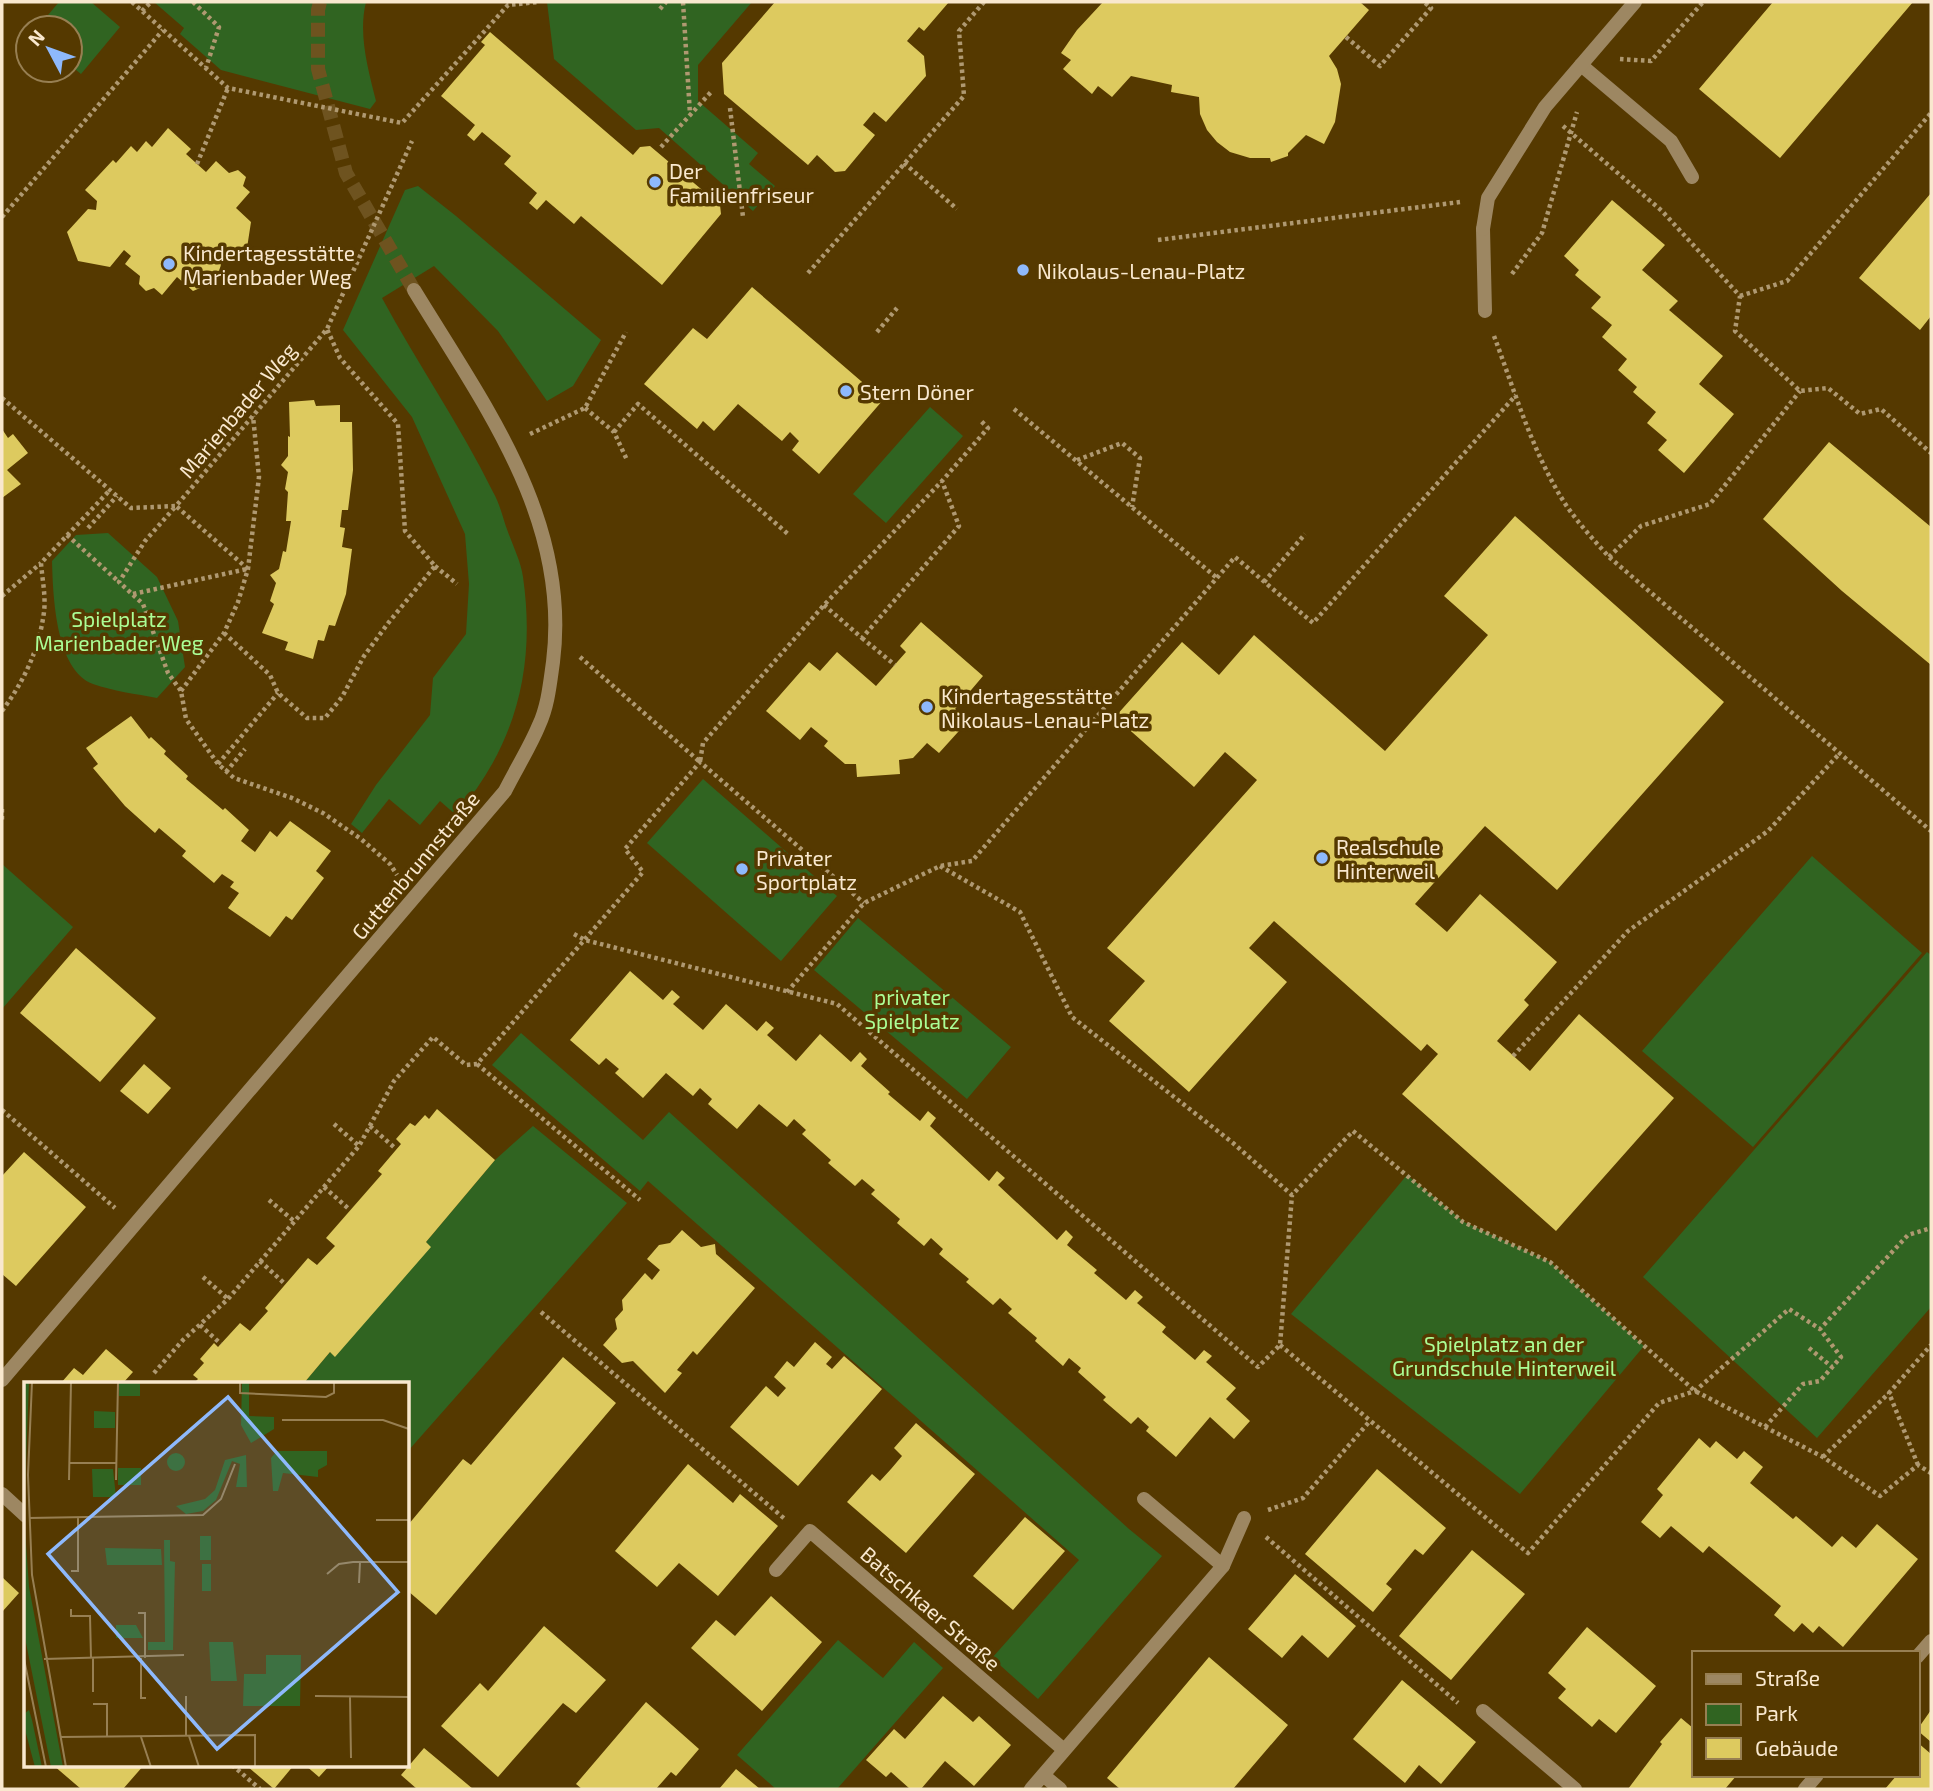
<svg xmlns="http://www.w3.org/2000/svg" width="1933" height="1791" font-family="'Exo 2',sans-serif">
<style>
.green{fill:#306421}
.building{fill:#ddca5f}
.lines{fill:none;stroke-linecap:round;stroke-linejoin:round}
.tertiary-tunnel{stroke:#6e531f;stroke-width:14;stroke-dasharray:14 7;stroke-linecap:butt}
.path{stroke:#af9971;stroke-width:4.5;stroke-dasharray:3.5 3.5;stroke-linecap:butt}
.service{stroke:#9d8762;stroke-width:14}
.minor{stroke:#9d8762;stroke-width:14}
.tertiary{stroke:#9d8762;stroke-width:14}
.poi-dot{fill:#8eb9fc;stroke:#553900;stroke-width:2.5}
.labels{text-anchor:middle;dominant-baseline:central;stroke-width:7;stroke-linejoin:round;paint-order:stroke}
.poi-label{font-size:21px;fill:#f9e8ce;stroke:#553900;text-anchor:start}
.street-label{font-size:21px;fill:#f9e8ce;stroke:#553900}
.park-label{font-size:21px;fill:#abfe95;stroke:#553900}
.inset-road{fill:none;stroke:#977f52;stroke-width:2}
.view{fill:#8eb9fc;fill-opacity:0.15;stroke:#8eb9fc;stroke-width:3.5}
.inset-edge{fill:none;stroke:#f9e8ce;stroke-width:3.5}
</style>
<rect width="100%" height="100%" fill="#553900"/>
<path class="green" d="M 59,2 L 91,2 L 120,27 L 81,74 L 70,65 L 70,28 L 37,28 Z
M 154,2 L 366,2 C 358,34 368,69 376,101 L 370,109 L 221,70 L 180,34 L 184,28 Z
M 547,2 L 752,2 L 698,65 L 698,101 L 758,153 L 749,164 L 775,186 L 753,211 L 659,128 L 636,130 L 554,59 Z
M 418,186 L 456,216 L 601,340 L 573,386 L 547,401 L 498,331 L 434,266 L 382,298 C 417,363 460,425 493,492 C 500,504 503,519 508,532 C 513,546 521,562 523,577 C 536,667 516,746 456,815 L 440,801 L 420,825 L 389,799 L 362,833 L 351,824 L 376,785 L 430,715 L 433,678 L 466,634 L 469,584 L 465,534 L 412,417 L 343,330 L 405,190 Z
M 930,407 L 963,436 L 886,523 L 853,494 Z
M 108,533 L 157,577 L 178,621 L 185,667 L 157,698 C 136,694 113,691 93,684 C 55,670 53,594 52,561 L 76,535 Z
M 703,779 L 837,896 L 781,961 L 647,843 Z
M 1812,856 L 1922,953 L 1753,1147 L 1642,1051 Z
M 2,864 L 73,927 L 2,1009 Z
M 858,918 L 1011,1047 L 967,1099 L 814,970 Z
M 1927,952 L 1931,955 L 1931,1307 L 1817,1438 L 1643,1277 Z
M 521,1033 L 643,1140 L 669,1112 L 1129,1529 L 1162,1556 L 1038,1699 L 992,1658 L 1079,1560 L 648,1181 L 640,1191 L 492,1065 Z
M 533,1126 L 627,1203 L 408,1451 L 408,1383 L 304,1383 L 330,1352 L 335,1356 L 430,1247 L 426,1242 L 495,1160 Z
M 1407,1175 L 1464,1222 L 1550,1262 L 1644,1346 L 1520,1494 L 1291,1314 Z
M 838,1640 L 883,1678 L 914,1642 L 943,1668 L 837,1789 L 776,1789 L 737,1755 Z"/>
<path class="building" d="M 775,2 L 949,2 L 924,31 L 919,27 L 907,41 L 924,56 L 926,76 L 886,122 L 874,112 L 863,125 L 875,135 L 845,171 L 835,172 L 817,155 L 808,165 L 724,94 L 722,63 Z
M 1103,2 L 1360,2 L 1369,10 L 1329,56 L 1337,69 L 1341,84 L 1335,122 L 1324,144 L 1306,135 L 1288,153 L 1288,156 L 1271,162 L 1270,158 L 1250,158 L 1230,152 L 1217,142 L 1207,130 L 1200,114 L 1199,97 L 1171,92 L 1172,85 L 1131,76 L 1112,97 L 1098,86 L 1092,94 L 1063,69 L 1071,60 L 1061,53 L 1077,30 Z
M 1773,2 L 1913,2 L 1780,158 L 1699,89 Z
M 490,32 L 633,155 L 640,147 L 650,146 L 720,205 L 721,214 L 662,285 L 581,216 L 574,224 L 546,200 L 537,210 L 529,203 L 537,193 L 504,164 L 511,156 L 482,132 L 474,141 L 467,135 L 475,125 L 441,96 L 485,45 L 481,42 Z
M 168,128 L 191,149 L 186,154 L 206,172 L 216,161 L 229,173 L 238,170 L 246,177 L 243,186 L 250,192 L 236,208 L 251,222 L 247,248 L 223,256 L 217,281 L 193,291 L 177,277 L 162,295 L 154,288 L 146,291 L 139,284 L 140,276 L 125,264 L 131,256 L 124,250 L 110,267 L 78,261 L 67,232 L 88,209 L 96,210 L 97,201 L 85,190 L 113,160 L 116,163 L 131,146 L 137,152 L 146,141 L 152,147 Z
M 1931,193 L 1931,316 L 1920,330 L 1859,278 Z
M 1612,200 L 1665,245 L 1642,270 L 1678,301 L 1669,310 L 1723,356 L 1699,384 L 1734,414 L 1684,473 L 1658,450 L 1667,440 L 1647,423 L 1656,412 L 1633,392 L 1637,387 L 1618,370 L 1627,359 L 1602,337 L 1612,325 L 1591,308 L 1601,297 L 1575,275 L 1579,270 L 1564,256 Z
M 752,287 L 883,400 L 819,474 L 792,450 L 799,441 L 790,432 L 782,441 L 738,404 L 714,431 L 703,421 L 697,429 L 644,384 L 693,328 L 707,339 Z
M 314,400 L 316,406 L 340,405 L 340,422 L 352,422 L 353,470 L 348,510 L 342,510 L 340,527 L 345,528 L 342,547 L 352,549 L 346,594 L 335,626 L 329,625 L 324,641 L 318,640 L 313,659 L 285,650 L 288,642 L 262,633 L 274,604 L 270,601 L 276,583 L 270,575 L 279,569 L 283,551 L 286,552 L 291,521 L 286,521 L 288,492 L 285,489 L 288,472 L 281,465 L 288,456 L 288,436 L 290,437 L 289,402 Z
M 2,429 L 8,438 L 13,434 L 28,453 L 7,470 L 21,484 L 2,498 Z
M 1829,442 L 1931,527 L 1931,665 L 1842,591 L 1763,519 Z
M 1515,516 L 1724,702 L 1557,890 L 1485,826 L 1415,904 L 1447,932 L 1480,894 L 1557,962 L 1524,1000 L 1529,1005 L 1497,1041 L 1530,1071 L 1579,1014 L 1674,1098 L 1556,1231 L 1402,1094 L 1438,1054 L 1427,1044 L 1421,1051 L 1274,921 L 1249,948 L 1287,982 L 1189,1092 L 1109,1021 L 1145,981 L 1107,948 L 1257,780 L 1225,752 L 1194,787 L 1115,717 L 1182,642 L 1219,675 L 1254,635 L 1385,751 L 1488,635 L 1444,596 Z
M 921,622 L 983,676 L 955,709 L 968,721 L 939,753 L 927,743 L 913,758 L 899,760 L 900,774 L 857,777 L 856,764 L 845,764 L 824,746 L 828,741 L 811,727 L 800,740 L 766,711 L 809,662 L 820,671 L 837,652 L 876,686 L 906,652 L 900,646 Z
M 131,716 L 149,739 L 151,737 L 166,751 L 164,754 L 188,776 L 186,779 L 223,810 L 225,808 L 249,830 L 241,841 L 255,852 L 270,831 L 277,837 L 290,821 L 331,851 L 316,871 L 324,878 L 292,920 L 286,916 L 270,937 L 228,908 L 239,893 L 230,887 L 234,882 L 222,874 L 214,883 L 182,856 L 186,851 L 159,828 L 155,833 L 125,806 L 93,768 L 98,764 L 86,748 Z
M 76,948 L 156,1018 L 100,1082 L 20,1013 Z
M 630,971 L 663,1000 L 672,990 L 680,997 L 673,1004 L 703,1030 L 726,1004 L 757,1031 L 766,1021 L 774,1028 L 767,1035 L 796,1061 L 820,1034 L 851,1062 L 860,1052 L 867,1059 L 861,1066 L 890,1092 L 888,1094 L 920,1121 L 928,1111 L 936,1118 L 930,1126 L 989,1181 L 997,1171 L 1005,1178 L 998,1185 L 1057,1240 L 1066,1230 L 1073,1237 L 1067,1245 L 1097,1270 L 1094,1273 L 1126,1300 L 1135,1290 L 1143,1297 L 1137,1303 L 1166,1327 L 1162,1332 L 1195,1360 L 1204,1350 L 1212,1356 L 1206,1362 L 1236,1388 L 1226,1399 L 1250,1421 L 1234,1439 L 1210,1417 L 1176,1457 L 1146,1431 L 1149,1427 L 1138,1417 L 1131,1424 L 1103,1400 L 1106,1397 L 1078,1372 L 1081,1368 L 1069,1358 L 1063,1366 L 1035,1341 L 1037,1338 L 1008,1313 L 1012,1309 L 1000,1298 L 993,1305 L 966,1282 L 969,1279 L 939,1254 L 943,1249 L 931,1238 L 924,1246 L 897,1223 L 900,1219 L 871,1194 L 875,1190 L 862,1179 L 855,1186 L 828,1163 L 831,1160 L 802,1134 L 806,1130 L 794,1119 L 787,1127 L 759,1104 L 737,1129 L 708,1104 L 712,1099 L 700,1088 L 693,1096 L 666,1073 L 643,1098 L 615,1073 L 619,1069 L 606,1058 L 599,1065 L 570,1040 Z
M 144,1064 L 171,1088 L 148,1114 L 120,1091 Z
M 437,1109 L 495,1160 L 426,1242 L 431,1247 L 335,1357 L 330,1352 L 304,1383 L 194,1383 L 198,1379 L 193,1375 L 204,1363 L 200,1359 L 214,1343 L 218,1347 L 240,1323 L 250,1331 L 268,1311 L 265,1308 L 308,1258 L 317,1265 L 335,1246 L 326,1238 L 382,1174 L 378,1171 L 401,1144 L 396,1139 L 410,1123 L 415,1126 L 425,1115 L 429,1119 Z
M 24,1152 L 86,1207 L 16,1286 L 2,1274 L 2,1176 Z
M 682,1230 L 701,1247 L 715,1244 L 716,1254 L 755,1288 L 697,1355 L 693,1351 L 677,1370 L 682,1373 L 665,1393 L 633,1361 L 622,1363 L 603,1345 L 617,1329 L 615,1319 L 623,1310 L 622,1300 L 645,1273 L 652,1280 L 660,1270 L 647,1259 L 659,1245 L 670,1243 Z
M 815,1342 L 832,1357 L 826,1364 L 832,1369 L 844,1356 L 882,1389 L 798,1486 L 730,1427 L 766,1386 L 778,1397 L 786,1388 L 774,1377 L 787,1361 L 794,1367 Z
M 106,1349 L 133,1372 L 123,1383 L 61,1383 L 74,1368 L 83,1375 Z
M 563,1357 L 616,1403 L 436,1615 L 408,1591 L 408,1525 L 463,1459 L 471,1465 Z
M 916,1423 L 975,1474 L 906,1553 L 847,1502 L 872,1474 L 880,1481 L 891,1469 L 902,1456 L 894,1448 Z
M 1699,1438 L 1710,1448 L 1716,1441 L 1737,1459 L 1744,1451 L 1763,1467 L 1750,1483 L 1793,1519 L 1796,1516 L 1832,1547 L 1842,1536 L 1856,1548 L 1877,1524 L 1918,1559 L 1843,1647 L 1819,1626 L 1813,1633 L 1802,1623 L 1794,1632 L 1774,1615 L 1781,1606 L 1709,1546 L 1703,1553 L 1671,1526 L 1660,1538 L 1641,1522 L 1663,1495 L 1657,1489 Z
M 688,1464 L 733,1503 L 740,1494 L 778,1526 L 718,1596 L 679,1563 L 657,1587 L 615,1551 Z
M 1377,1469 L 1446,1528 L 1423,1555 L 1415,1549 L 1386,1584 L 1392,1589 L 1373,1612 L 1305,1554 Z
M 1025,1517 L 1065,1551 L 1013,1610 L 973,1576 Z
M 1472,1550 L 1525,1594 L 1451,1680 L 1399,1636 Z
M 1295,1574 L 1356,1626 L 1328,1658 L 1302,1635 L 1282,1658 L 1248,1629 Z
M 2,1577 L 19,1593 L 2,1612 Z
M 771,1596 L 822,1642 L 762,1711 L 691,1648 L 716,1620 L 735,1636 Z
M 544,1626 L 606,1680 L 576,1713 L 563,1703 L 498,1777 L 441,1726 L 480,1683 L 488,1691 Z
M 1587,1627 L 1656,1686 L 1616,1733 L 1599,1719 L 1592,1727 L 1558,1698 L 1566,1689 L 1548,1673 Z
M 1209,1657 L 1288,1725 L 1233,1789 L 1120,1789 L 1107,1778 Z
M 1402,1680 L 1476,1742 L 1441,1784 L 1419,1765 L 1405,1783 L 1353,1739 Z
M 943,1696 L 973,1722 L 979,1716 L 1011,1745 L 974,1786 L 945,1761 L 921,1789 L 910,1789 L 891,1772 L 886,1777 L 866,1760 L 894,1729 L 905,1739 Z
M 646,1702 L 699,1749 L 676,1776 L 671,1772 L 656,1789 L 582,1789 L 576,1784 Z
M 1931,1710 L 1931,1742 L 1917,1730 Z
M 1681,1718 L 1693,1728 L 1693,1775 L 1737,1775 L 1725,1789 L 1628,1789 L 1662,1744 L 1660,1742 Z
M 1917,1742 L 1931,1754 L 1931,1789 L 1885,1789 L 1897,1775 L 1917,1775 Z
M 424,1748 L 473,1789 L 417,1789 L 401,1775 Z
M 53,1765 L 144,1765 L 123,1789 L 81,1789 Z
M 248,1765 L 294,1765 L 274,1789 L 247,1766 Z
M 305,1765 L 330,1765 L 319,1777 Z
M 736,1769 L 760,1789 L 719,1789 Z"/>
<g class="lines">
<path class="tertiary-tunnel" d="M 320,2 L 318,10 L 318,69 L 346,173 L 414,290"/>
<path class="path" d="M 132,2 L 228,88 L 402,123 L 508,5 L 538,2
M 193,2 L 219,27 L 206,68
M 683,2 L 690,114
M 660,9 L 666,2
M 142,11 L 151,2
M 1346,37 L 1380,66 L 1431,8 L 1424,2
M 1620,59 L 1651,61 L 1703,2
M 730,108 L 743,217
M 1563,126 L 1662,211 L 1740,296 L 1735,331 L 1800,391 L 1828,388 L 1860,414 L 1881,409 L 1931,453
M 661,147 L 711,92
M 904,163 L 957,209
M 197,164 L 228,88
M 2,217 L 163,30
M 1158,240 L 1460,202
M 808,273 L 964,96 L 959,31 L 984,2
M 1512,274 L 1542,233 L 1577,112
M 1740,296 L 1787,281 L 1931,113
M 877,332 L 897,308
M 1494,336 C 1515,392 1532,451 1564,502 C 1577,522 1593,539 1609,557 L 1931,831
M 2,398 L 131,508 L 176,506 L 327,329 L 412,141
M 585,408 L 614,432 L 627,460
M 1014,409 L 1217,578
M 614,432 L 638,404 L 788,534
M 530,434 L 585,408 L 626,332
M 1077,460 L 1122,443 L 1140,458 L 1132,507
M 88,528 L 117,496
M 67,535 L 119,582
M 1609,557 L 1641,526 L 1710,504 L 1800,391
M 435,566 L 457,584
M 248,569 L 176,506 L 145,541 L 119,582 L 143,604 L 168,673 L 181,691 L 186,719 L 218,764 L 234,778 L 292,798 L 323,813 L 361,839 L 390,864 L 397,875
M 1264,582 L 1305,534
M 133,594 L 247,569
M 2,596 L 41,563
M 824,605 L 862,638 L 959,526 L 942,481
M 224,633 L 270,675 L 278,693 L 307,718 L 325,718 L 342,697 L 364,656 L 389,622 L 435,566 L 405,531 L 398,424 L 340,358 L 327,329
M 862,638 L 895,665
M 580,657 L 700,762 L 703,743 L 824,605 L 942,481 L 988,428 L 980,420
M 181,691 L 224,633 L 238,602 L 248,569 L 259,477 L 253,416
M 2,711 C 24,681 39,650 44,612 C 46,596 42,578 41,563 L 110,490
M 218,764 L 278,693
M 226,772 L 245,749
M 2,809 L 2,820
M 940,866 L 1020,912 L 1072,1017 L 1233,1143 L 1292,1195 L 1353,1131 L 1463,1222 L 1550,1262 L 1695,1391 L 1823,1457 L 1880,1496 L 1918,1465 L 1931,1473
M 574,934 L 585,940 L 837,1004 L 1258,1367 L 1280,1345 L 1292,1195
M 787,992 L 864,903 L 940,866 L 972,861 L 1235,557 L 1313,623 L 1516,395
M 1513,1056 L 1628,931 L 1768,831 L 1840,753
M 477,1064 L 640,1200
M 2,1110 L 115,1208
M 334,1124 L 359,1146
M 370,1126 L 396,1149
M 324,1187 L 350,1210
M 269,1200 L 295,1222
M 260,1261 L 285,1284
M 203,1277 L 228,1299
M 541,1312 L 786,1520
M 200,1325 L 221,1344
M 1280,1345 L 1528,1553 L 1659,1403 L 1695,1391 L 1789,1309 L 1820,1329 L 1908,1235 L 1931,1228
M 1809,1348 L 1832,1367
M 154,1373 L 183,1340 L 228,1299 L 359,1146 L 394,1081 L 433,1037 L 466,1065 L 477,1064 L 643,872 L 625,849 L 700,762 L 864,903
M 1765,1427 L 1803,1384 L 1820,1381 L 1841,1357 L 1820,1329
M 1823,1457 L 1889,1393
M 1918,1465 L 1889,1393 L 1931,1345
M 1268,1510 L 1303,1498 L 1369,1422
M 1266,1537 L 1458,1703
M 232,1765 L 260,1789"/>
<path class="service" d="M 1581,65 L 1671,141 L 1692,177
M 1483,229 L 1485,311
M 1144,1499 L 1223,1566"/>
<path class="minor" d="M 1483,229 L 1488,198 L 1545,107 L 1635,2
M 2,1494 L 26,1516
M 776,1570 L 810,1531 L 1064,1750
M 1917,1657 L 1931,1641
M 1483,1711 L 1575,1789
M 1043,1775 L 1060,1789
M 1031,1789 L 1223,1566 L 1244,1518
M 1805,1789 L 1817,1775"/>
<path class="tertiary" d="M 2,1380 L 505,791 C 516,769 530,747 539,725 C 548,706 550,683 553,662 C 571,520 484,405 414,290"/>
</g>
<g class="poi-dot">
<circle cx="655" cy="182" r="7"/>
<circle cx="169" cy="264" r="7"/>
<circle cx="1023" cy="270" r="7"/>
<circle cx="846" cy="391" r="7"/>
<circle cx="927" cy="707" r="7"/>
<circle cx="1322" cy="858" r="7"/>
<circle cx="742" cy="869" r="7"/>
</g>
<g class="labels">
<g class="poi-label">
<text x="669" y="170">Der<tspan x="669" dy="24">Familienfriseur</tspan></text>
<text x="183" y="252">Kindertagesstätte<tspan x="183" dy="24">Marienbader Weg</tspan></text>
<text x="1037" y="270">Nikolaus-Lenau-Platz</text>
<text x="860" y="391">Stern Döner</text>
<text x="941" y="695">Kindertagesstätte<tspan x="941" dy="24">Nikolaus-Lenau-Platz</tspan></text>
<text x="1336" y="846">Realschule<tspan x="1336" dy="24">Hinterweil</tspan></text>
<text x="756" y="857">Privater<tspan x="756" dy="24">Sportplatz</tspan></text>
</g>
<g class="street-label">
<text transform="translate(237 410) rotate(-50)">Marienbader Weg</text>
<text transform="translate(415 865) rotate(-50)">Guttenbrunnstraße</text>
<text transform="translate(931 1608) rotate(41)">Batschkaer Straße</text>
</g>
<g class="park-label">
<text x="119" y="618">Spielplatz<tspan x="119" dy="24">Marienbader Weg</tspan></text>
<text x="912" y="996">privater<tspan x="912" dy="24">Spielplatz</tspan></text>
<text x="1504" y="1343">Spielplatz an der<tspan x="1504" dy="24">Grundschule Hinterweil</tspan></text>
</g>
</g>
<g transform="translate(24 1382)">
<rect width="385" height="385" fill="#553900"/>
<path d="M 0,0 L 5,0 L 0,133 L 5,205 L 39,385 L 27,385 L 0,251 ZM 95,0 L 116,0 L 116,14 L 95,14 ZM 218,0 L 225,0 L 225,34 L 250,35 L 250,47 L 227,61 L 217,43 ZM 70,29 L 91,30 L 91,46 L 70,46 ZM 253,69 L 303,69 L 303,83 L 294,88 L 294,95 L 259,91 L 254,109 L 249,109 L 247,76 ZM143 80a9 9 0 1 1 18 0a9 9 0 1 1-18 0ZM 222,73 L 223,105 L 212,105 L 216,82 L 208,79 L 192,118 L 179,129 L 162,132 L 152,124 L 181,117 L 191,108 L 201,78 ZM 94,86 L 117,86 L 117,103 L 94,103 ZM 68,87 L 89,87 L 92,115 L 69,115 ZM 176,154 L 187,154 L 187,178 L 176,178 ZM 140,158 L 146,158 L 146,179 L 151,180 L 149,268 L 124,268 L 124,260 L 141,260 ZM 81,166 L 137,167 L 138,183 L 83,183 ZM 178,182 L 187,182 L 187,209 L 178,209 ZM 92,243 L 112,243 L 119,256 L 92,256 ZM 185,260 L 209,260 L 213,299 L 187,299 ZM 242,273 L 277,273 L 276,324 L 219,324 L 220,292 L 242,292 ZM 5,328 L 8,338 L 18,385 L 11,385 L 0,344 L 0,332 Z" fill="#306421"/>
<path class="inset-road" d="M 8,0 L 4,93 L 8,193 L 42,385M 216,0 L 216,11 L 302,15 L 310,11 L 310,0M 258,38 L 359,38 L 385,47M 45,81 L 92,81M 45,98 L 47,0M 92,98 L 94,0M 5,136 L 179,133 L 197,117 L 211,82M 352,138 L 385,138M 47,189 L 54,189 L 54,136M 303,192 L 315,182 L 329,180 L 385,180M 335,201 L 336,180M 47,227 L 47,234 L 66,234 L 67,276M 114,231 L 121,231 L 121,276M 69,276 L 69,310M 117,276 L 117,316 L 122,316M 0,277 L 22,385M 20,277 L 160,273M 162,314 L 162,354M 291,314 L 385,315M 326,315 L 327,376M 69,322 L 83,322 L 83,355M 165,354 L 175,385M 36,355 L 231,353 L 231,385M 117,355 L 127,385"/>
<path class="view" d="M 204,15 L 374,210 L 193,367 L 24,172 Z"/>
<rect width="385" height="385" class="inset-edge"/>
</g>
<rect width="1933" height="1791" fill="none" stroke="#f9e8ce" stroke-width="7"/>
<rect x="1692" y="1651" width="228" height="126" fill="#553900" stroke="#977f52" stroke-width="2"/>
<rect x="1706" y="1674" width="35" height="10" fill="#9d8762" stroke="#977f52" stroke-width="2"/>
<text x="1755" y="1686" font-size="21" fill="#f9e8ce">Straße</text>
<rect x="1706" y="1704" width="35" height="21" fill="#306421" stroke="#977f52" stroke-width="2"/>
<text x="1755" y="1721" font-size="21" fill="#f9e8ce">Park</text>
<rect x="1706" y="1738" width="35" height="21" fill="#ddca5f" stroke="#977f52" stroke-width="2"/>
<text x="1755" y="1756" font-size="21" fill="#f9e8ce">Gebäude</text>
<g transform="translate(49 49) rotate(311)"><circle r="33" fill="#553900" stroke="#977f52" stroke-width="2"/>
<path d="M0-5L12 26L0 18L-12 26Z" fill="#8eb9fc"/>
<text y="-10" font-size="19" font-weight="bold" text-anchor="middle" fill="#f9e8ce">N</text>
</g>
</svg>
